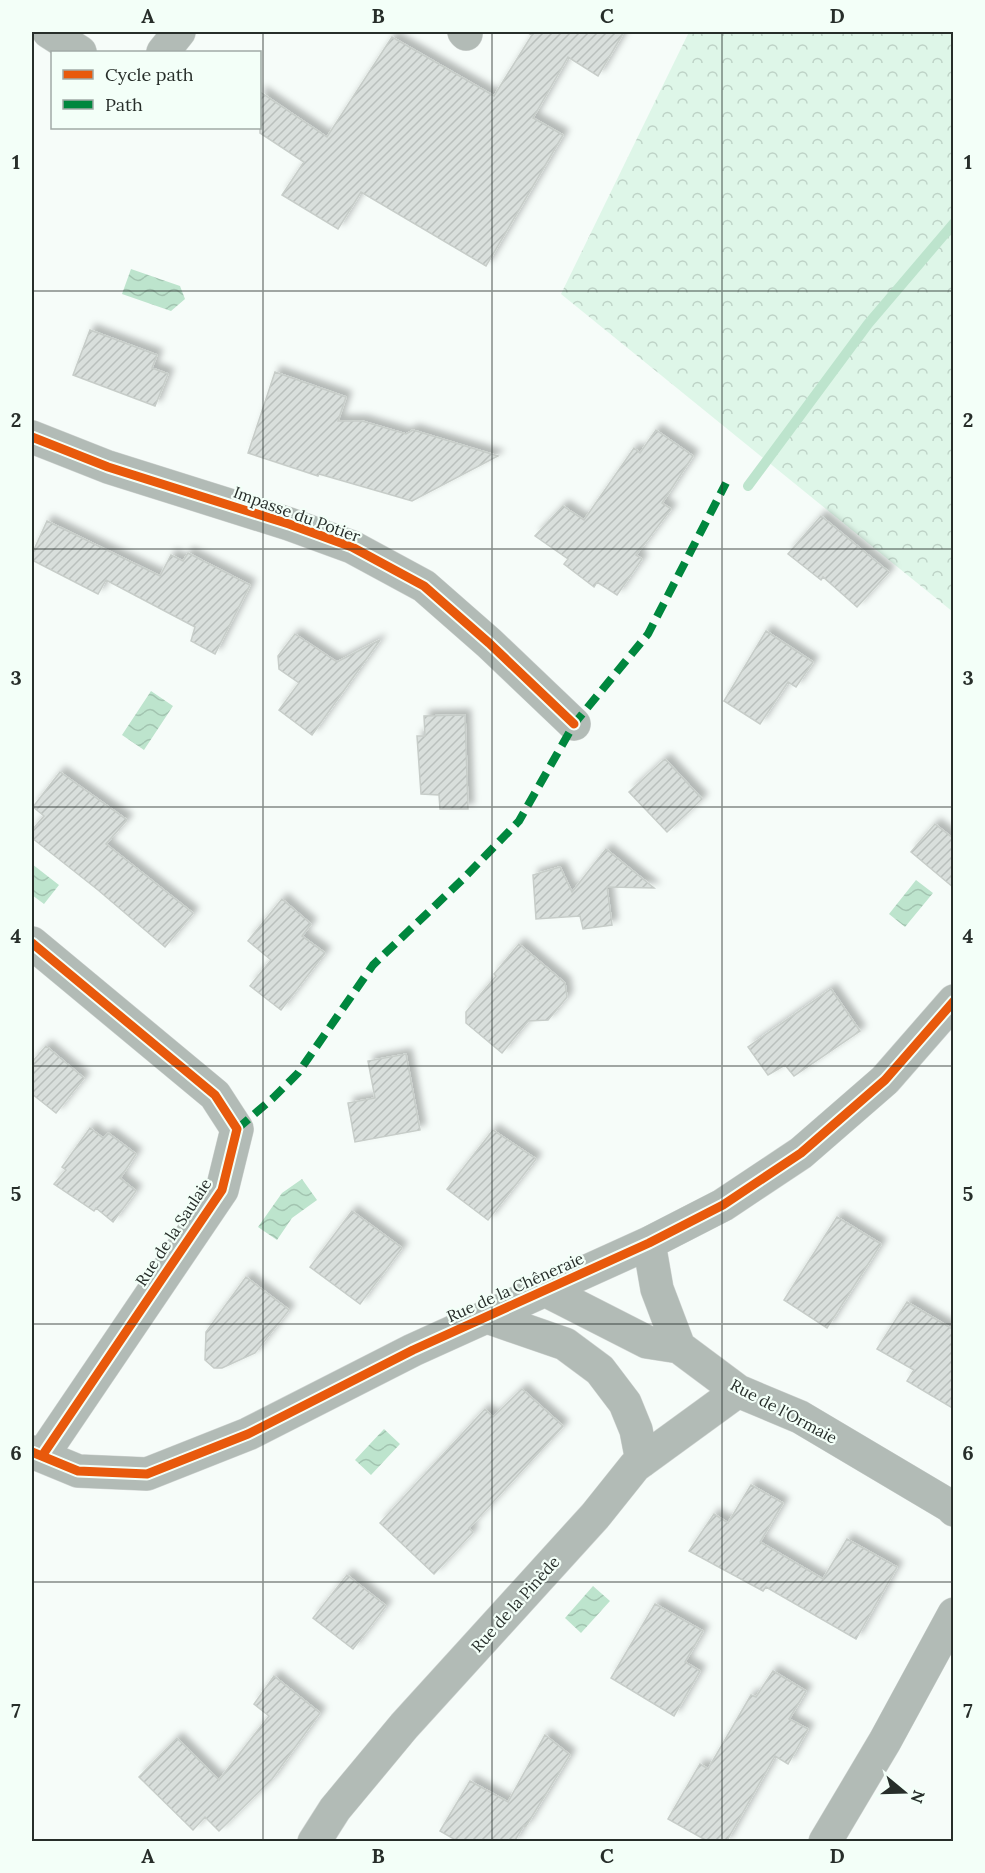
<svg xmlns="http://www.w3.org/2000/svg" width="985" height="1873" font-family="Lora,serif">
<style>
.forest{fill:url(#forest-crowns)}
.water{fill:url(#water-waves)}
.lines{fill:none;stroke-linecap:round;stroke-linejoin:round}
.stream{stroke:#bde4cd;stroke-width:10}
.building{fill:url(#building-hatch);stroke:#c7cdc9;stroke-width:1.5;filter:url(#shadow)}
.minor-casing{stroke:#d2d6d4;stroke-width:34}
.minor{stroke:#b2bbb6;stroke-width:33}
.quiet{stroke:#00873e;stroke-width:8;stroke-dasharray:15 8;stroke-linecap:butt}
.cycleway-casing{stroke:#f3fff8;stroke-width:13}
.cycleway{stroke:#e8590c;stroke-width:9}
.grid{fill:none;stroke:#272e2a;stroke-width:1.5;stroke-opacity:0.55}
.labels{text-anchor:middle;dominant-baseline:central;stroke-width:4.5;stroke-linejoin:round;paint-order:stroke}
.street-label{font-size:16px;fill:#272e2a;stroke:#f3fff8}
.neatline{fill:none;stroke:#272e2a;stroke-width:2}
.grid-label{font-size:20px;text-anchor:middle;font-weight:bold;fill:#272e2a}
</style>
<defs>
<pattern id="forest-crowns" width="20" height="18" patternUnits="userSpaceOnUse" patternTransform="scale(1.5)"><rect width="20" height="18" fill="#def6e8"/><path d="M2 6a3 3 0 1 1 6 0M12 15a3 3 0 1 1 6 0" fill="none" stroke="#bed3c7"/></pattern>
<pattern id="water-waves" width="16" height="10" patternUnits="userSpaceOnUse" patternTransform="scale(1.5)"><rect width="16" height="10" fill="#bde4cd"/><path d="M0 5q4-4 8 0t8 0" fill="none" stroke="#a2c4b0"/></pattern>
<pattern id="building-hatch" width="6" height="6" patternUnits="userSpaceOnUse" patternTransform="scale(1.5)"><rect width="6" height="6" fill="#d9dfdc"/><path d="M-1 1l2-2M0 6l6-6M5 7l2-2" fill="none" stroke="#bac0bd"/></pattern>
<filter id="shadow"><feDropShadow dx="5.5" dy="-5.5" stdDeviation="3" flood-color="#0004"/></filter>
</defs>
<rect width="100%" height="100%" fill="#f6fcf9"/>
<path class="forest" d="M 689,32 L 953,32 L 953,612 L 561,294 Z"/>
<path class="water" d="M 131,269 L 180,286 L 185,299 L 171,311 L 122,294 Z
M 151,691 L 173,706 L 144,750 L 122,735 Z
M 32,864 L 59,885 L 44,904 L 32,895 Z
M 916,880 L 933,893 L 905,927 L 889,914 Z
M 302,1179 L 317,1200 L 292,1218 L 277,1240 L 258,1227 L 282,1193 Z
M 384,1429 L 400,1444 L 371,1475 L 355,1460 Z
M 593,1586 L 610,1601 L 581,1633 L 565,1618 Z"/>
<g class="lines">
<path class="stream" d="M 748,486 L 868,324 L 954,223"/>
</g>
<path class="building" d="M 526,32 L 624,32 L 598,76 L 568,57 L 533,118 L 563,135 L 486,266 L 361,192 L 338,229 L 282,195 L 304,162 L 260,133 L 260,92 L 327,137 L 392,37 L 494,96 L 532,35 Z
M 90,330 L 157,355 L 152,368 L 168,374 L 155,406 L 73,375 Z
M 275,372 L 346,397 L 338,421 L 362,421 L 406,434 L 413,430 L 498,456 L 412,501 L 319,474 L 318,476 L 248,453 Z
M 656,430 L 693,456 L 662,503 L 671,509 L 636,555 L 642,559 L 617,595 L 597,582 L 594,587 L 564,564 L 568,559 L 535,536 L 563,506 L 584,520 L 634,448 L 640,453 Z
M 821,516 L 889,572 L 857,607 L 823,577 L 821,580 L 788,554 Z
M 47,521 L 160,576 L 171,555 L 183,561 L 188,553 L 250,585 L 215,654 L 191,641 L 195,627 L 106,580 L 98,594 L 32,560 L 32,554 Z
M 766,631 L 813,662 L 796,687 L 788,682 L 760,724 L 724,701 Z
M 295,634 L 337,662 L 380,640 L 312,735 L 279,710 L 299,683 L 279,669 L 278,656 Z
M 465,715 L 468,809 L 440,809 L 439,795 L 421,794 L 417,736 L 425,736 L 424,716 Z
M 665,759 L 702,799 L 667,832 L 629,792 Z
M 60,772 L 127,820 L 106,844 L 193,913 L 165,947 L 98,890 L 32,838 L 32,830 L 44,816 L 33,807 Z
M 935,824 L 954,839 L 954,888 L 911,852 Z
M 606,849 L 654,888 L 607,887 L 612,925 L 583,929 L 580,916 L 536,919 L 533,875 L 560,867 L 572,892 Z
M 282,899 L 311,924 L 302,936 L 325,953 L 281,1010 L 250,986 L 271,960 L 248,941 Z
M 519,944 L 565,983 L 567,997 L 548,1020 L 528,1021 L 502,1053 L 466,1023 L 466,1012 L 496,976 L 494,974 Z
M 831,989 L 860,1031 L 794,1076 L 785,1065 L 768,1075 L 748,1047 Z
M 46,1046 L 84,1078 L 56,1113 L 32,1094 L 32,1062 Z
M 406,1054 L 420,1130 L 355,1142 L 348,1103 L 375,1098 L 368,1061 Z
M 90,1128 L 103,1138 L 108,1133 L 136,1154 L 120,1178 L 136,1191 L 113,1222 L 96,1208 L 94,1211 L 54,1184 L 66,1170 L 62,1167 Z
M 493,1130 L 536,1159 L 488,1220 L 447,1189 Z
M 352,1211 L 402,1248 L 360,1304 L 310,1267 Z
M 837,1217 L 881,1244 L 827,1328 L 784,1300 Z
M 246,1277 L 289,1310 L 255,1353 L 222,1368 L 214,1368 L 205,1360 L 206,1332 Z
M 907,1302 L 954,1330 L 954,1409 L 907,1381 L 914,1370 L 877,1349 Z
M 522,1389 L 563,1426 L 469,1528 L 473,1532 L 434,1574 L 380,1523 L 485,1409 L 493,1417 Z
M 751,1485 L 783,1503 L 760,1542 L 823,1579 L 847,1539 L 897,1567 L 856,1639 L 766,1587 L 763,1591 L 689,1551 L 714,1514 L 728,1523 Z
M 347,1575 L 386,1606 L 353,1649 L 313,1618 Z
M 655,1604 L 703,1631 L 685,1662 L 700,1671 L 674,1716 L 611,1678 Z
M 773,1671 L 806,1691 L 789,1719 L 808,1729 L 788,1764 L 775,1756 L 726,1842 L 709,1842 L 668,1819 L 700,1764 L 708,1769 L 751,1695 L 756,1697 Z
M 274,1676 L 320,1713 L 272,1779 L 219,1831 L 205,1817 L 193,1830 L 139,1777 L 177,1738 L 219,1780 L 269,1716 L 254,1704 Z
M 545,1735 L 570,1755 L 526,1826 L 524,1825 L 514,1842 L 459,1842 L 440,1831 L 470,1781 L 508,1802 Z"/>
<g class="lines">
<g class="minor-casing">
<path id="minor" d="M 49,32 L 80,52
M 464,32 L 466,34
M 163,52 L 179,32
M 32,437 L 108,467 L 289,524 L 352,547 L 424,586 L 489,643 L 574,724
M 32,943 L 215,1095 L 237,1129 L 222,1190 L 42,1456
M 649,1243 L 657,1289 L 679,1347 L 738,1391 L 800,1417 L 950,1506 L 954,1510
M 545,1290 L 647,1342 L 679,1347
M 487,1317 L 565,1344 L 600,1370 L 625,1403 L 636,1430 L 642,1461
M 32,1452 L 78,1471 L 147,1474 L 248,1434 L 413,1350 L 649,1243 L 723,1205 L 801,1153 L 885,1080 L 954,1001
M 314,1842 L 335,1809 L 404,1726 L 595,1516 L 635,1466 L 738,1391
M 825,1842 L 885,1741 L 954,1614"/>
</g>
<use href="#minor" class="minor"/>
<path class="quiet" d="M 237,1129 L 273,1098 L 298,1073 L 373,965 L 463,879 L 519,821 L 574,724 L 648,634 L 726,483"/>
<g class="cycleway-casing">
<path id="cycleway" d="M 32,437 L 108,467 L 289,524 L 352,547 L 424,586 L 489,643 L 574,724
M 32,943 L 215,1095 L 237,1129 L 222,1190 L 42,1456
M 32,1452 L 78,1471 L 147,1474 L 248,1434 L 413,1350 L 649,1243 L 723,1205 L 801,1153 L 885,1080 L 954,1001"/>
</g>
<use href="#cycleway" class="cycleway"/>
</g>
<path class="grid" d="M 263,32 L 263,1842M 492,32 L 492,1842M 722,32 L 722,1842M 32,291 L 954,291M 32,549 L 954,549M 32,807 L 954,807M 32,1066 L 954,1066M 32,1324 L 954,1324M 32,1582 L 954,1582"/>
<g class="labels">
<g class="street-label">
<text transform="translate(297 514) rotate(20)">Impasse du Potier</text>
<text transform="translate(173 1232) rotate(-57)">Rue de la Saulaie</text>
<text transform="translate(515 1287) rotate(-24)">Rue de la Chêneraie</text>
<text transform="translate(784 1411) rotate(28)">Rue de l'Ormaie</text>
<text transform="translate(515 1604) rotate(-48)">Rue de la Pinède</text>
</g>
</g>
<rect width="985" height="1873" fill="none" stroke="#f3fff8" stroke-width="66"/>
<rect x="51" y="51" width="210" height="78" fill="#f3fff8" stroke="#a1aba6" stroke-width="1.5"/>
<rect x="63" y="70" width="30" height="9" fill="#e8590c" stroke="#a1aba6" stroke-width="1.5"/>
<text x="105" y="81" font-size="18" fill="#272e2a">Cycle path</text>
<rect x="63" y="100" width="30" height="9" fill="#00873e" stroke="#a1aba6" stroke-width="1.5"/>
<text x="105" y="111" font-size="18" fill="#272e2a">Path</text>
<g transform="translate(904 1792) rotate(109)" stroke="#f3fff8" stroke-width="4.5" paint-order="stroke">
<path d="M0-4.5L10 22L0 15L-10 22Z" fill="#272e2a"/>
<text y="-9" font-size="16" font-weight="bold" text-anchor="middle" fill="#272e2a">N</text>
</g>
<rect x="33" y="33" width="919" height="1807" class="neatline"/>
<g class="grid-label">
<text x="148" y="23">A</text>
<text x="378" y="23">B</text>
<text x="607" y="23">C</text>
<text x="837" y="23">D</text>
<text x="16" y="169">1</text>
<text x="968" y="169">1</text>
<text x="16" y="427">2</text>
<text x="968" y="427">2</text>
<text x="16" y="685">3</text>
<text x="968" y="685">3</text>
<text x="16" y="943">4</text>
<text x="968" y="943">4</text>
<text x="16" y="1201">5</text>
<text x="968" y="1201">5</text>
<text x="16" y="1460">6</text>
<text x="968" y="1460">6</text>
<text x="16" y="1718">7</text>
<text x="968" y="1718">7</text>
<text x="148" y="1863">A</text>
<text x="378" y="1863">B</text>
<text x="607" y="1863">C</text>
<text x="837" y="1863">D</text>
</g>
</svg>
